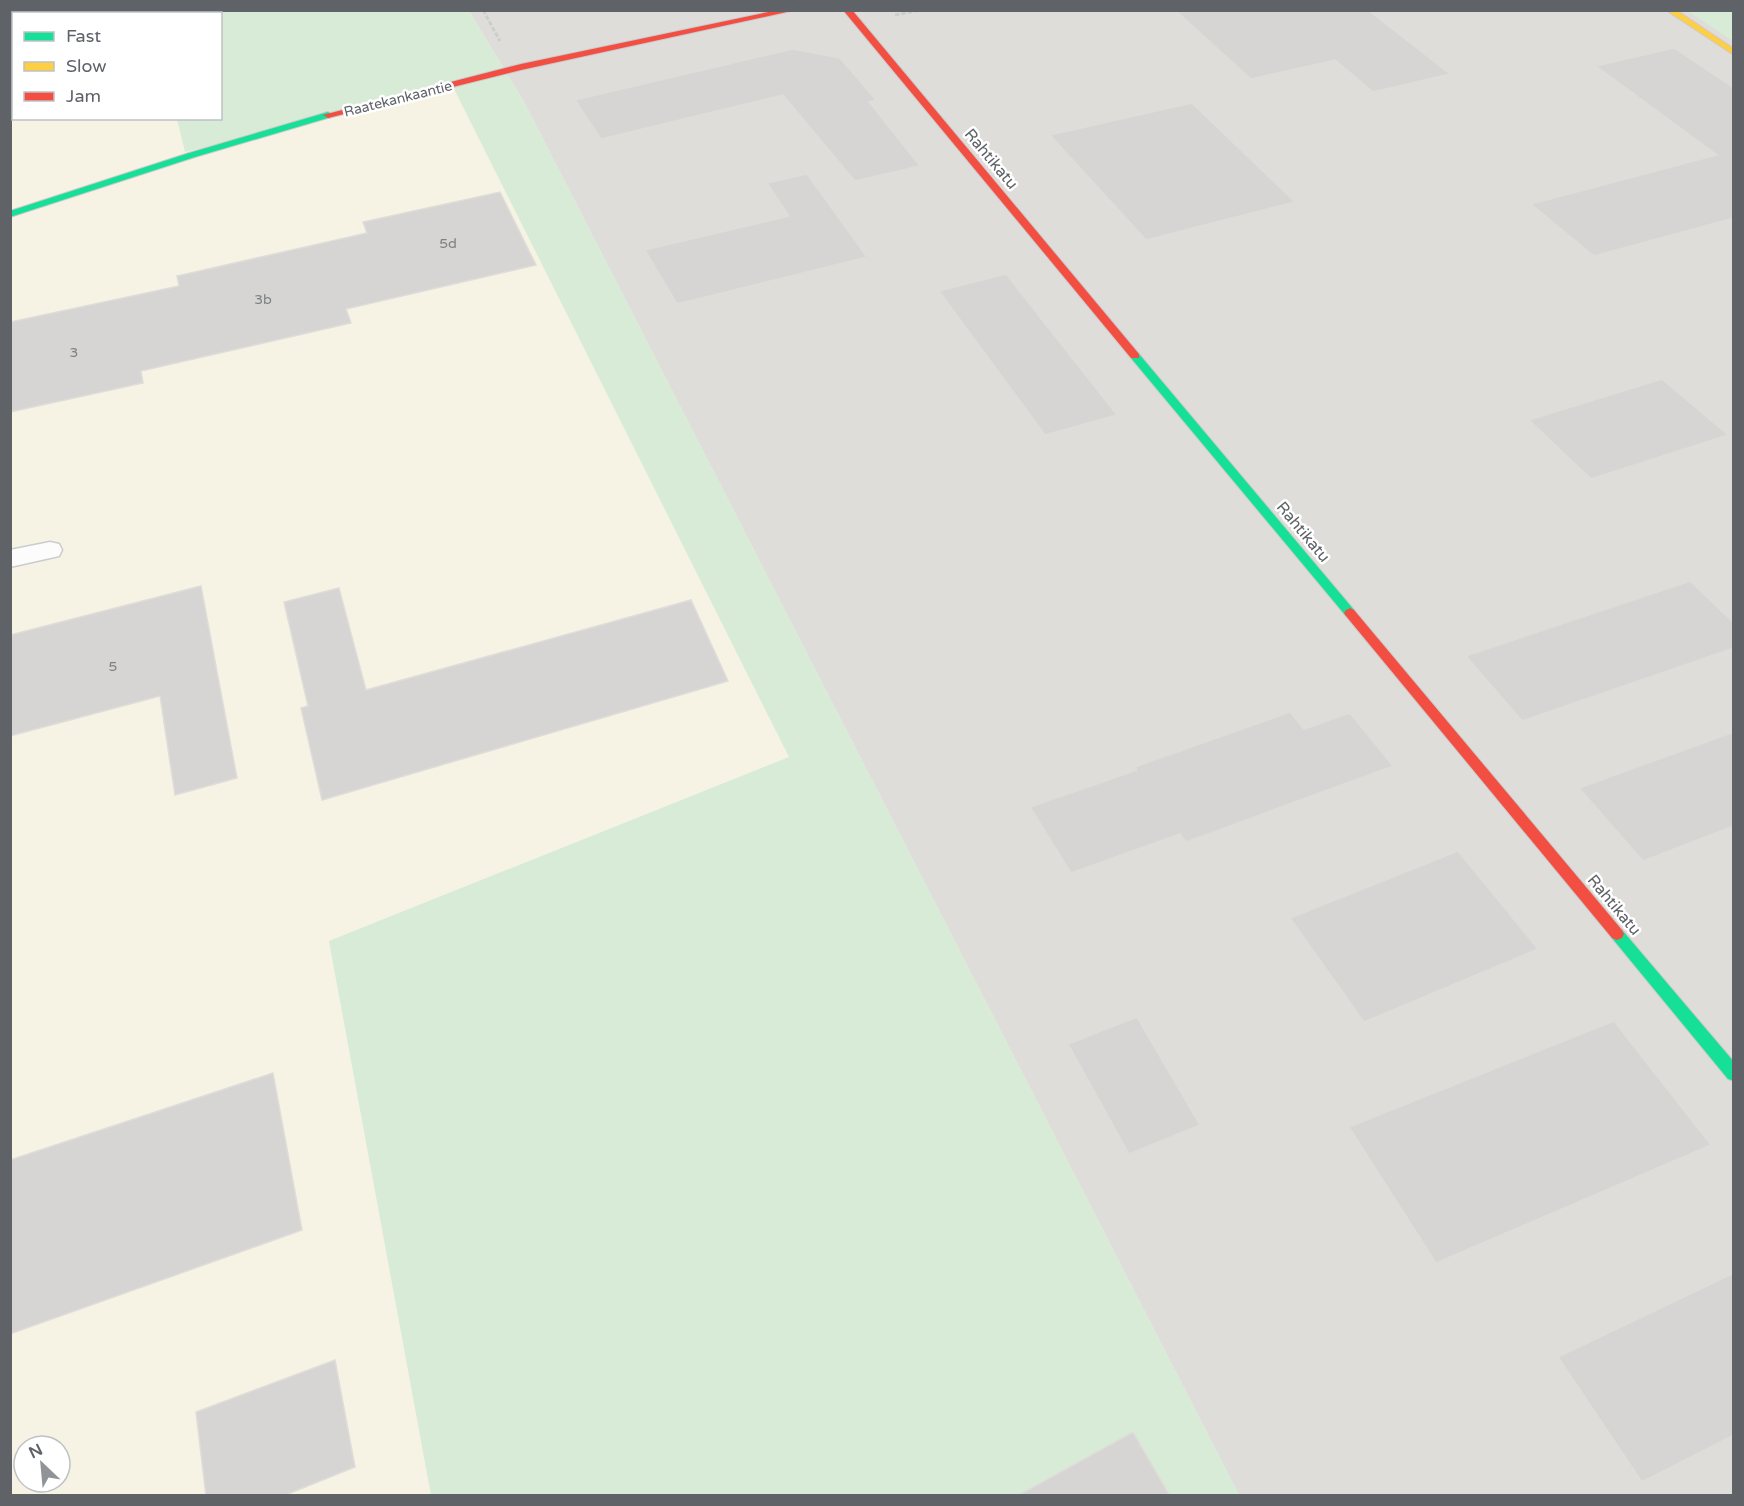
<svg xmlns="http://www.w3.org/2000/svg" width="1744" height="1506" font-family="'Varela Round',sans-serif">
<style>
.commercial{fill:#f7f3e4;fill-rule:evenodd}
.industrial{fill:#dfddda}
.green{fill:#d8ebd6}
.building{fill:#d6d5d3;stroke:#deddd9;stroke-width:1.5}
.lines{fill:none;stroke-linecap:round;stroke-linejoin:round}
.lane-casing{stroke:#cbcccc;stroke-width:3}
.fast-casing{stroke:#cacacb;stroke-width:2}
.slow-casing{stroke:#cacacb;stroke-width:2}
.jam-casing{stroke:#cacacb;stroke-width:2}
.path{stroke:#cacfcc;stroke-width:3;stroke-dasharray:4.5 2;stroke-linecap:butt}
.lane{fill:#fdfcfc;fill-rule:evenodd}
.fast{fill:#16e098;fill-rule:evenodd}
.slow{fill:#ffcf43;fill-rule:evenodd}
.jam{fill:#f24e42;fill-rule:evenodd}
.labels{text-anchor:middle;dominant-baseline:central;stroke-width:5;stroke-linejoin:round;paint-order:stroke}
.far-street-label{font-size:14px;fill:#5f6368;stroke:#fff}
.number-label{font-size:14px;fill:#7e8184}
.street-label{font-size:16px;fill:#5f6368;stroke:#fff}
</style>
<rect width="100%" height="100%" fill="#efeeea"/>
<path class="commercial" d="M 10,11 L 148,11 L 149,13 L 14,14 L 14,118 L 177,119 L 186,152 L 453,86 L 789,757 L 329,941 L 431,1495 L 11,1495 ZM 24,1446 L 60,1446 L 60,1482 L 24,1482 Z"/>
<path class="industrial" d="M 469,11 L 1733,11 L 1733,1495 L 1239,1495 L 523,100 Z"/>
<path class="green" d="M 148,11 L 469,11 L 523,100 L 1239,1495 L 431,1495 L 329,941 L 789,757 L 453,87 L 185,152 L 177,119 L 220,118 L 220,14 L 149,14 Z
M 1688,11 L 1733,11 L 1733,41 Z"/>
<path class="building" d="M 1175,10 L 1368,10 L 1450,74 L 1373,92 L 1335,60 L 1251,79 Z
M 1674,48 L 1734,88 L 1734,218 L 1594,256 L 1531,204 L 1717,155 L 1596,66 Z
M 793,49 L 840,58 L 876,100 L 869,102 L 920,166 L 855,181 L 783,95 L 601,139 L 575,100 Z
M 1192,103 L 1295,202 L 1146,240 L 1050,135 Z
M 807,174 L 867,257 L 677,304 L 645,250 L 789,216 L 767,183 Z
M 500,192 L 536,265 L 346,309 L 351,323 L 141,371 L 143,383 L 10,412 L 10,322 L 179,286 L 177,276 L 367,233 L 363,222 Z
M 1006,274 L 1117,415 L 1045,435 L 939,291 Z
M 1662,379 L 1728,435 L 1591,479 L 1529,420 Z
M 1690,581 L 1734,623 L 1734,648 L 1522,721 L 1466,656 Z
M 201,586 L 237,778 L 175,795 L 160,696 L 10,736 L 10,635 Z
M 339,588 L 366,690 L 691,600 L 728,681 L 322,800 L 301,708 L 308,706 L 284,602 Z
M 1290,712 L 1304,729 L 1350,713 L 1393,766 L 1186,842 L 1180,834 L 1071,873 L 1030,807 L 1137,770 L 1135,767 Z
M 1734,732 L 1734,826 L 1643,861 L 1579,788 Z
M 1458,851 L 1538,949 L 1364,1022 L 1290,918 Z
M 1137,1017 L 1200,1125 L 1129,1154 L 1068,1044 Z
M 1614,1021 L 1711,1145 L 1436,1263 L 1349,1127 Z
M 273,1073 L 302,1230 L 10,1334 L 10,1160 Z
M 1734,1273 L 1734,1435 L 1642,1482 L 1558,1357 Z
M 335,1360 L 355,1467 L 283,1496 L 206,1496 L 196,1412 Z
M 1133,1432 L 1170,1496 L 1017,1496 Z"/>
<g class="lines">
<g class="lane-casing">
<path id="lane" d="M 50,542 L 59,544 L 62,550 L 59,556 L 10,567 L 10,550 Z"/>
</g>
<g class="fast-casing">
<path id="fast" d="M 328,112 L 333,115 L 331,117 L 195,157 L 10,217 L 10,211 L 189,153 Z
M 1135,353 L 1139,354 L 1354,610 L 1356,613 L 1354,616 L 1346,616 L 1131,358 L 1131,354 Z
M 1617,928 L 1622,930 L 1734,1062 L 1734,1081 L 1728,1079 L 1612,938 L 1610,934 L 1612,930 Z"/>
</g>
<g class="slow-casing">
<path id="slow" d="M 1666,10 L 1676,10 L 1734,49 L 1734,55 Z"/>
</g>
<g class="jam-casing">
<path id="jam" d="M 778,10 L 796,10 L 521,70 L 328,118 L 323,115 L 521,64 Z
M 843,10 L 852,10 L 1139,354 L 1139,358 L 1131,358 Z
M 1350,608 L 1354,610 L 1622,930 L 1624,934 L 1622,938 L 1617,940 L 1612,938 L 1346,616 L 1344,613 L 1346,610 Z"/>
</g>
<path class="path" d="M 483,10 L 500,41
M 895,15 L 921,10"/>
<use href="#lane" class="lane"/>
<use href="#fast" class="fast"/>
<use href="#slow" class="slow"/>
<use href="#jam" class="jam"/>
</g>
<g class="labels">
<g class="far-street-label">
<text transform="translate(398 99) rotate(-14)">Raatekankaantie</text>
</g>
<g class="number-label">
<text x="448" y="243">5d</text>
<text x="263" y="299">3b</text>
<text x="74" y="352">3</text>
<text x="113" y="666">5</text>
</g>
<g class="street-label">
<text transform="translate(991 159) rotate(50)">Rahtikatu</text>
<text transform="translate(1303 532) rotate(50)">Rahtikatu</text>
<text transform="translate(1614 905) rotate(50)">Rahtikatu</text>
</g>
</g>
<rect width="1744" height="1506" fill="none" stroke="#5f6368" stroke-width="24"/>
<rect x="12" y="12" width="210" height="108" fill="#ffffff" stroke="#bfc1c3" stroke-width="1.5"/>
<rect x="24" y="32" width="30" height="9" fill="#16e098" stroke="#bfc1c3" stroke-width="1.5"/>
<text x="66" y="42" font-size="18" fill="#5f6368">Fast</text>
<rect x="24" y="62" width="30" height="9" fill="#ffcf43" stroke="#bfc1c3" stroke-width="1.5"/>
<text x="66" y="72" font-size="18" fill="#5f6368">Slow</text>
<rect x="24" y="92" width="30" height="9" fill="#f24e42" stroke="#bfc1c3" stroke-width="1.5"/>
<text x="66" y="102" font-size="18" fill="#5f6368">Jam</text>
<g transform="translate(42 1464) rotate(334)"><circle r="28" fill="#ffffff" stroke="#bfc1c3" stroke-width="1.5"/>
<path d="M0-4.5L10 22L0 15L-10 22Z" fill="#919496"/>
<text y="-9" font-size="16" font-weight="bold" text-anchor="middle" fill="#5f6368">N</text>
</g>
</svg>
